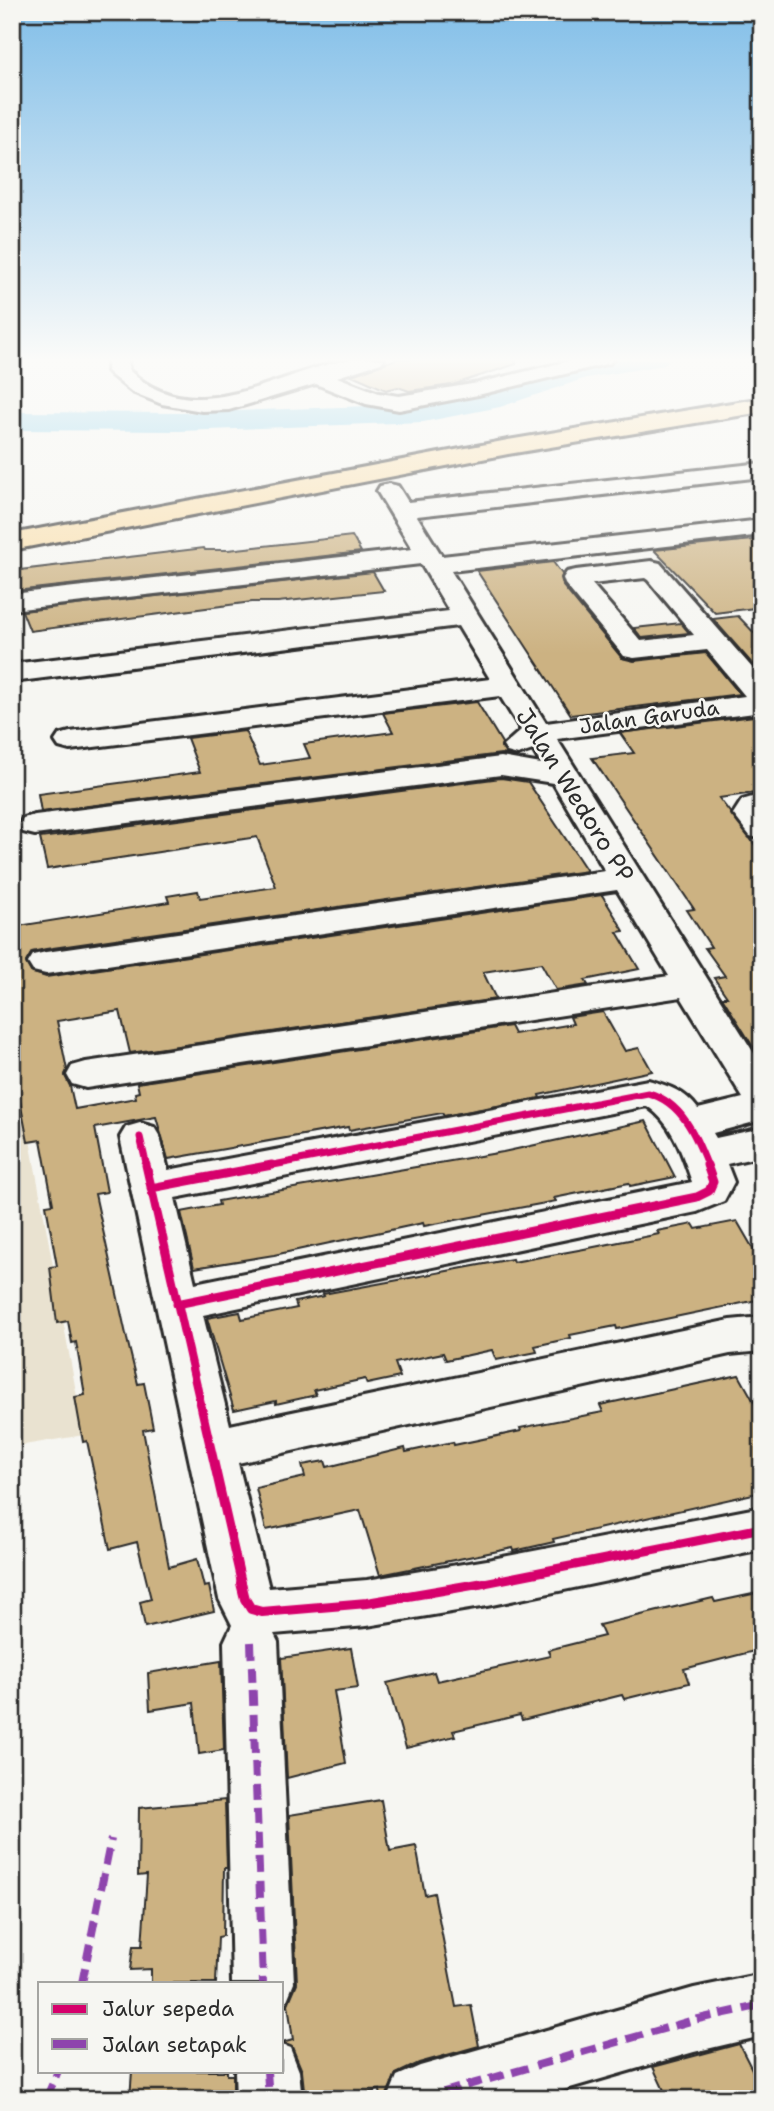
<svg xmlns="http://www.w3.org/2000/svg" width="774" height="2111" font-family="'Shantell Sans',sans-serif">
<style>
.built{fill:#e9e2d0}
.lines{fill:none;stroke-linecap:round;stroke-linejoin:round}
.river{fill:#88cee9;fill-rule:evenodd}
.building{fill:#ccb282;stroke:#2b2b2b;stroke-width:2}
.minor-casing{stroke:#2b2b2b;stroke-width:6}
.highway-casing{stroke:#2b2b2b;stroke-width:6}
.minor{fill:#f6f6f2;fill-rule:evenodd}
.highway{fill:#f9deab;fill-rule:evenodd}
.quiet{stroke:#8e44ad;stroke-width:8;stroke-dasharray:16 8;stroke-linecap:butt}
.cycleway-far2-casing{stroke:#f6f6f2;stroke-width:11}
.cycleway-far1-casing{stroke:#f6f6f2;stroke-width:13}
.cycleway-casing{stroke:#f6f6f2;stroke-width:15}
.cycleway-far2{stroke:#d6006c;stroke-width:7}
.cycleway-far1{stroke:#d6006c;stroke-width:9}
.cycleway{stroke:#d6006c;stroke-width:10}
.labels{text-anchor:middle;dominant-baseline:central;stroke-width:5;stroke-linejoin:round;paint-order:stroke}
.far-street-label{font-size:21px;fill:#2b2b2b;stroke:#f6f6f2}
.street-label{font-size:24px;fill:#2b2b2b;stroke:#f6f6f2}
</style>
<rect width="100%" height="100%" fill="#f6f6f2"/>
<filter id="ink" filterUnits="userSpaceOnUse"><feTurbulence type="fractalNoise" baseFrequency=".0143" numOctaves="2"/><feDisplacementMap in="SourceGraphic" scale="14" xChannelSelector="R" yChannelSelector="G"/><feConvolveMatrix kernelMatrix="1 2 1 2 8 2 1 2 1" color-interpolation-filters="sRGB"/></filter>
<g filter="url(#ink)">
<path class="built" d="M 12,1065 L 30,1140 L 84,1435 L 12,1447 Z"/>
<g class="lines">
<path class="river" d="M 596,359 L 669,359 L 664,365 L 586,378 L 500,407 L 423,422 L 180,431 L 12,430 L 12,412 L 180,413 L 423,404 L 483,392 L 571,364 Z"/>
</g>
<path class="building" d="M 396,359 L 515,359 L 516,364 L 452,385 L 409,391 L 398,387 L 386,390 L 352,375 Z
M 352,536 L 361,552 L 15,591 L 12,584 L 12,571 L 204,548 L 205,550 L 228,550 Z
M 762,539 L 762,607 L 715,613 L 654,550 Z
M 553,562 L 562,574 L 563,586 L 622,658 L 634,661 L 706,653 L 740,694 L 571,715 L 477,571 Z
M 373,572 L 384,591 L 278,602 L 252,602 L 30,631 L 22,611 Z
M 738,616 L 762,641 L 762,675 L 713,619 Z
M 681,623 L 689,633 L 642,638 L 634,628 Z
M 477,702 L 502,743 L 501,747 L 510,756 L 501,754 L 41,812 L 38,794 L 200,772 L 187,738 L 245,731 L 260,765 L 310,758 L 304,744 L 393,732 L 383,713 Z
M 762,715 L 762,792 L 719,798 L 762,854 L 762,1061 L 722,997 L 727,997 L 714,978 L 725,976 L 705,948 L 711,947 L 687,910 L 694,909 L 592,758 L 634,753 L 620,733 Z
M 501,778 L 528,782 L 587,871 L 46,949 L 32,952 L 26,962 L 31,972 L 46,977 L 602,895 L 624,931 L 617,932 L 639,969 L 585,980 L 588,985 L 556,990 L 541,963 L 483,972 L 496,999 L 130,1053 L 120,1011 L 57,1021 L 67,1070 L 65,1076 L 70,1086 L 75,1109 L 136,1098 L 135,1093 L 139,1092 L 137,1083 L 510,1026 L 514,1034 L 573,1024 L 570,1017 L 603,1012 L 625,1051 L 639,1048 L 652,1071 L 539,1095 L 540,1098 L 444,1116 L 442,1113 L 349,1130 L 348,1127 L 168,1159 L 156,1117 L 95,1128 L 107,1192 L 95,1194 L 127,1339 L 138,1384 L 144,1383 L 153,1428 L 143,1430 L 169,1567 L 197,1559 L 204,1587 L 209,1586 L 214,1611 L 145,1627 L 140,1602 L 151,1599 L 137,1542 L 110,1549 L 87,1441 L 83,1442 L 75,1397 L 85,1395 L 76,1342 L 72,1343 L 68,1321 L 57,1323 L 50,1267 L 57,1266 L 46,1205 L 53,1204 L 41,1140 L 28,1142 L 12,1060 L 12,927 L 169,902 L 167,896 L 198,891 L 200,898 L 276,887 L 257,837 L 47,869 L 40,838 Z
M 646,1121 L 675,1177 L 630,1186 L 629,1183 L 554,1198 L 556,1201 L 424,1226 L 423,1223 L 274,1255 L 194,1268 L 181,1212 L 219,1205 L 218,1201 L 503,1152 Z
M 737,1221 L 755,1252 L 762,1250 L 762,1299 L 617,1329 L 616,1326 L 570,1335 L 571,1338 L 535,1346 L 537,1352 L 496,1360 L 492,1350 L 446,1360 L 443,1353 L 395,1363 L 400,1377 L 367,1384 L 365,1379 L 314,1390 L 316,1395 L 276,1404 L 276,1401 L 234,1410 L 207,1318 L 240,1312 L 242,1319 L 297,1308 L 295,1302 L 324,1296 L 323,1294 L 512,1259 L 513,1262 L 584,1249 L 659,1234 L 657,1231 L 693,1224 L 696,1229 Z
M 739,1375 L 762,1416 L 762,1492 L 553,1539 L 554,1542 L 514,1551 L 513,1548 L 380,1575 L 360,1510 L 266,1530 L 256,1488 L 305,1477 L 302,1465 L 325,1461 L 327,1467 L 405,1448 L 406,1452 L 453,1442 L 454,1445 L 521,1431 L 520,1428 L 603,1412 L 600,1405 Z
M 762,1592 L 762,1649 L 684,1669 L 689,1683 L 624,1699 L 622,1695 L 522,1720 L 520,1715 L 453,1731 L 455,1736 L 406,1748 L 387,1683 L 434,1672 L 437,1681 L 550,1656 L 548,1650 L 604,1636 L 599,1625 L 713,1598 L 715,1602 Z
M 351,1648 L 358,1688 L 334,1691 L 346,1763 L 287,1778 L 281,1658 Z
M 221,1661 L 224,1750 L 199,1754 L 194,1703 L 150,1710 L 148,1673 Z
M 225,1800 L 227,1868 L 224,1868 L 223,1936 L 218,1937 L 216,1983 L 151,1983 L 151,1969 L 130,1970 L 133,1946 L 142,1946 L 147,1875 L 138,1876 L 139,1808 Z
M 381,1800 L 390,1851 L 416,1846 L 425,1895 L 434,1893 L 456,2007 L 471,2005 L 479,2046 L 419,2063 L 396,2074 L 386,2097 L 381,2098 L 380,2090 L 332,2099 L 305,2099 L 302,2071 L 292,2047 L 282,2043 L 293,2040 L 288,2004 L 297,1983 L 289,1815 Z
M 739,2044 L 762,2089 L 762,2099 L 720,2099 L 716,2089 L 692,2099 L 668,2099 L 653,2067 Z
M 132,2071 L 227,2071 L 227,2075 L 233,2075 L 233,2099 L 130,2099 Z"/>
<g class="lines">
<g class="minor-casing">
<path id="minor" d="M 108,359 L 128,359 L 129,370 C 195,434 280,370 352,359 C 362,357 374,359 384,359 L 381,363 L 337,377 L 379,393 L 399,396 L 478,383 L 577,359 L 613,359 L 610,363 L 478,395 L 399,410 L 366,404 L 316,384 L 229,410 L 202,411 L 162,404 L 132,392 L 111,375 L 107,371 Z
M 762,463 L 762,477 L 417,516 L 442,556 L 762,520 L 762,535 L 451,571 L 546,723 L 745,696 L 707,650 L 634,658 L 624,656 L 565,584 L 563,578 L 567,572 L 576,570 L 651,561 L 660,563 L 762,679 L 762,712 L 557,739 L 762,1066 L 762,1120 L 713,1133 L 716,1138 L 762,1128 L 762,1156 L 727,1164 L 734,1182 L 724,1201 L 697,1212 L 203,1315 L 230,1425 L 730,1320 L 762,1317 L 762,1351 L 730,1354 L 238,1463 L 269,1588 L 367,1580 L 487,1560 L 762,1507 L 762,1549 L 487,1606 L 367,1626 L 274,1634 L 278,1642 L 294,1983 L 285,2005 L 282,2006 L 282,1983 L 232,1983 L 224,1642 L 232,1625 L 219,1599 L 120,1137 L 126,1127 L 140,1123 L 154,1127 L 160,1137 L 168,1170 L 648,1080 C 669,1086 685,1091 698,1109 L 743,1098 L 681,997 L 86,1088 L 72,1084 L 67,1075 L 72,1066 L 86,1062 L 669,976 L 617,890 L 46,974 L 33,971 L 28,963 L 33,955 L 46,952 L 605,871 L 553,783 L 501,775 L 35,835 L 23,832 L 19,825 L 23,818 L 35,815 L 501,757 L 541,764 L 533,750 L 518,755 L 507,752 L 503,746 L 521,730 L 500,696 L 70,750 L 59,747 L 55,741 L 59,735 L 70,732 L 490,679 L 458,626 L 12,682 L 12,664 L 449,611 L 421,564 L 12,610 L 12,594 L 412,549 L 377,491 L 380,486 L 389,484 L 398,486 L 408,502 ZM 645,578 L 648,580 L 694,635 L 641,641 L 592,584 ZM 647,1106 C 673,1124 682,1153 692,1182 L 195,1283 L 175,1198 Z
M 762,794 L 762,839 L 750,836 L 733,814 L 742,800 Z
M 762,1974 L 762,2036 L 694,2052 L 532,2099 L 388,2099 L 397,2076 L 420,2066 L 694,1988 Z
M 282,2045 L 290,2048 L 299,2071 L 302,2099 L 236,2099 L 235,2071 L 282,2071 Z"/>
</g>
<g class="highway-casing">
<path id="highway" d="M 762,398 L 762,412 L 508,454 L 12,550 L 12,534 L 508,440 Z"/>
</g>
<use href="#minor" class="minor"/>
<use href="#highway" class="highway"/>
<path class="quiet" d="M 251,1642 L 263,1983
M 82,1983 L 111,1839
M 267,2071 L 269,2099
M 46,2099 L 58,2071
M 420,2099 L 694,2020 L 762,2005"/>
<g class="cycleway-far2-casing">
<path id="cycleway-far2" d="M 140,1137 L 147,1167
M 263,1167 L 648,1093 C 682,1102 696,1136 708,1167"/>
</g>
<g class="cycleway-far1-casing">
<path id="cycleway-far1" d="M 146,1165 L 242,1585
M 151,1188 L 272,1165
M 177,1304 L 697,1197 L 709,1191 L 713,1182 L 707,1165
M 474,1585 L 762,1528"/>
</g>
<g class="cycleway-casing">
<path id="cycleway" d="M 241,1583 L 245,1599 L 251,1609 L 262,1612 L 367,1603 L 484,1583"/>
</g>
<use href="#cycleway-far2" class="cycleway-far2"/>
<use href="#cycleway-far1" class="cycleway-far1"/>
<use href="#cycleway" class="cycleway"/>
</g>
</g>
<linearGradient id="sky" x2="0" y2="1"><stop stop-color="#81bee8"/><stop offset="0.55" stop-color="#fbfbf9"/><stop offset="1" stop-color="#fbfbf9" stop-opacity="0"/></linearGradient>
<rect width="774" height="654" fill="url(#sky)"/>
<g class="labels">
<g class="far-street-label">
<text transform="translate(649 717) rotate(-8)">Jalan Garuda</text>
</g>
<g class="street-label">
<text transform="translate(575 795) rotate(58)">Jalan Wedoro PP</text>
</g>
</g>
<rect width="774" height="2111" fill="none" stroke="#f6f6f2" stroke-width="42"/>
<rect x="21" y="21" width="732" height="2069" fill="none" stroke="#2b2b2b" stroke-width="2.5" filter="url(#ink)"/>
<rect x="38" y="1982" width="245" height="91" fill="#f6f6f2" stroke="#a5a5a2" stroke-width="2"/>
<rect x="52" y="2004" width="35" height="10" fill="#d6006c" stroke="#a5a5a2" stroke-width="2"/>
<text x="102" y="2016" font-size="21" fill="#2b2b2b">Jalur sepeda</text>
<rect x="52" y="2039" width="35" height="10" fill="#8e44ad" stroke="#a5a5a2" stroke-width="2"/>
<text x="102" y="2052" font-size="21" fill="#2b2b2b">Jalan setapak</text>
</svg>
